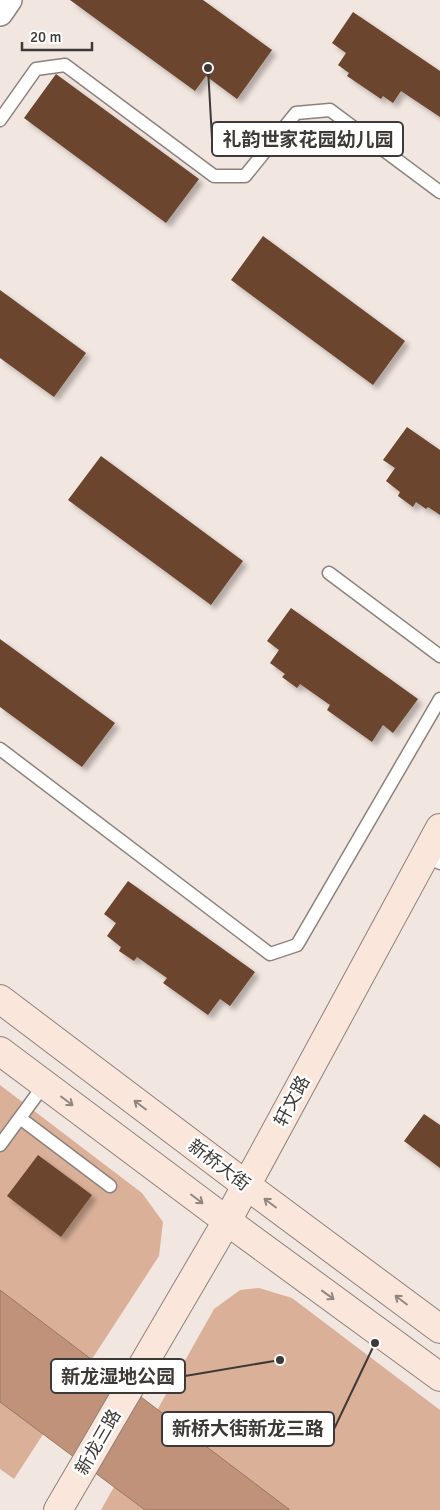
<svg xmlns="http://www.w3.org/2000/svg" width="440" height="1510" font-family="Signika,'Noto Sans SC',sans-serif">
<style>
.green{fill:#dab099}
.water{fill:#c09279;stroke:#997765}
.building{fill:#6c442e;filter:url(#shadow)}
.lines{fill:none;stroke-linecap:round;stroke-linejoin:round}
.lane-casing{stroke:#8c827d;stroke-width:15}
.street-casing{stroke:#8c827d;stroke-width:28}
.secondary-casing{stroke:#8c827d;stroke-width:30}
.lane{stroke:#fff;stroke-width:12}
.street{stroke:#fff;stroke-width:25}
.secondary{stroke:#fae6da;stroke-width:28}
.oneway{stroke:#928780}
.labels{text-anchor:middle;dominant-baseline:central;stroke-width:5;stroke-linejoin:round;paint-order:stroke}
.street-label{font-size:18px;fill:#3d3937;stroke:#fff}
.leader{fill:none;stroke:#3d3937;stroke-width:2}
.callout-dot{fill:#3d3937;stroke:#fff;stroke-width:2}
.callout{fill:#fff;stroke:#3d3937;stroke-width:2}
.callout-label{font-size:19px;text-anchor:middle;font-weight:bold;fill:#3d3937}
</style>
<defs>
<filter id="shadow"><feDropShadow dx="4.5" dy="4.5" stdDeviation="2.5" flood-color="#0004"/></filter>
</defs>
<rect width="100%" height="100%" fill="#f2e6e0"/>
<path class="green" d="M 0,1085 L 142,1193 L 163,1222 L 159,1256 L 14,1479 L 0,1469 Z
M 259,1288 L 292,1298 L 440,1410 L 440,1510 L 101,1510 L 214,1309 L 240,1290 Z"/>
<path class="water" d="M 0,1290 L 290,1510 L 145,1510 L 0,1402 Z"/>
<path class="building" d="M 70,0 L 203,0 L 272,50 L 237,99 L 206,76 L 195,91 Z
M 353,12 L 440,71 L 440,117 L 401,91 L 393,103 L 383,96 L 381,99 L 347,76 L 349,73 L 338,65 L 346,53 L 332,43 Z
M 56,74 L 199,179 L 166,223 L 24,118 Z
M 263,236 L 405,341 L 373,385 L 231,280 Z
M 0,290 L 86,353 L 54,397 L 0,358 Z
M 407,427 L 440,450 L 440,515 L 428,507 L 426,509 L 416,502 L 413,507 L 398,496 L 400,492 L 386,481 L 395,468 L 383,460 Z
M 101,456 L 243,561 L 211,605 L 68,500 Z
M 291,608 L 418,699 L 393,733 L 383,725 L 372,742 L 327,710 L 330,705 L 300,684 L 297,688 L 282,677 L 285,674 L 270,663 L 279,650 L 267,641 Z
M 0,639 L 115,723 L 82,767 L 0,707 Z
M 128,881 L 255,972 L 230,1006 L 220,999 L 208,1015 L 163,983 L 167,978 L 137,957 L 134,961 L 119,951 L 121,947 L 107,936 L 116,923 L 104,914 Z
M 424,1114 L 440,1125 L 440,1168 L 404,1141 Z
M 38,1155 L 92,1195 L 61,1237 L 7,1196 Z"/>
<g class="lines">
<g class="lane-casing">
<path id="lane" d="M 0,120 L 36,69 L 65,65 L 214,176 L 245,176 L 296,113 L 330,110 L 440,192
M 329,573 L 440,656
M 0,749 L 270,954 L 297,945 L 440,699
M 424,856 L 440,863
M 20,1118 L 110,1186
M 0,1145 L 44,1085"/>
</g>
<g class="street-casing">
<path id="street" d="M 0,13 L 9,0"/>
</g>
<g class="secondary-casing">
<path id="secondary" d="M 0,999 L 246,1185 L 440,1329
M 0,1051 L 227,1221 L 440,1377
M 58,1510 L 227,1221 L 440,828"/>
</g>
<use href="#lane" class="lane"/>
<use href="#street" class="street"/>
<use href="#secondary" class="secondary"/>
</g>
<defs><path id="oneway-shaft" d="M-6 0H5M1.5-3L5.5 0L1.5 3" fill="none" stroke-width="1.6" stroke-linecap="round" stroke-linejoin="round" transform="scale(1.25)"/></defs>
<g class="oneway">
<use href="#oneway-shaft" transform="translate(67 1101) rotate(37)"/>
<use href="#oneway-shaft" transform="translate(140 1105) rotate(-143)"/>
<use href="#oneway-shaft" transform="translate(197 1199) rotate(37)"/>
<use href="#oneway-shaft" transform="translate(270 1203) rotate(-143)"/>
<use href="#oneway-shaft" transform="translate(328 1295) rotate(36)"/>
<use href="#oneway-shaft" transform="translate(401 1300) rotate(-143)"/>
</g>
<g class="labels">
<g class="street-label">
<text transform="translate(292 1101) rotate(-62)">轩文路</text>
<text transform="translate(219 1165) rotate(37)">新桥大街</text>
<text transform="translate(98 1442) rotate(-60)">新龙三路</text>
</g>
</g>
<path class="leader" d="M208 68L212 139M280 1360L185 1376M375 1343L334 1429"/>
<g class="callout-dot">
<circle cx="208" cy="68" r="5"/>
<circle cx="280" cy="1360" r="5"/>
<circle cx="375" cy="1343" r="5"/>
</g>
<g class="callout">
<rect x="212" y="122" width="191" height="34" rx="5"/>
<rect x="51" y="1359" width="134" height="34" rx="5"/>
<rect x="162" y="1412" width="172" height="34" rx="5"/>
</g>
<g class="callout-label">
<text x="308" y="146">礼韵世家花园幼儿园</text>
<text x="118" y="1383">新龙湿地公园</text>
<text x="248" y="1435">新桥大街新龙三路</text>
</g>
<path d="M22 42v8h70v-8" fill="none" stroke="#3d3937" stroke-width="2.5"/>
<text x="30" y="42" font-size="15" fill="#3d3937" stroke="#ffffff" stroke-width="4" paint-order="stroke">20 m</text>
</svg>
